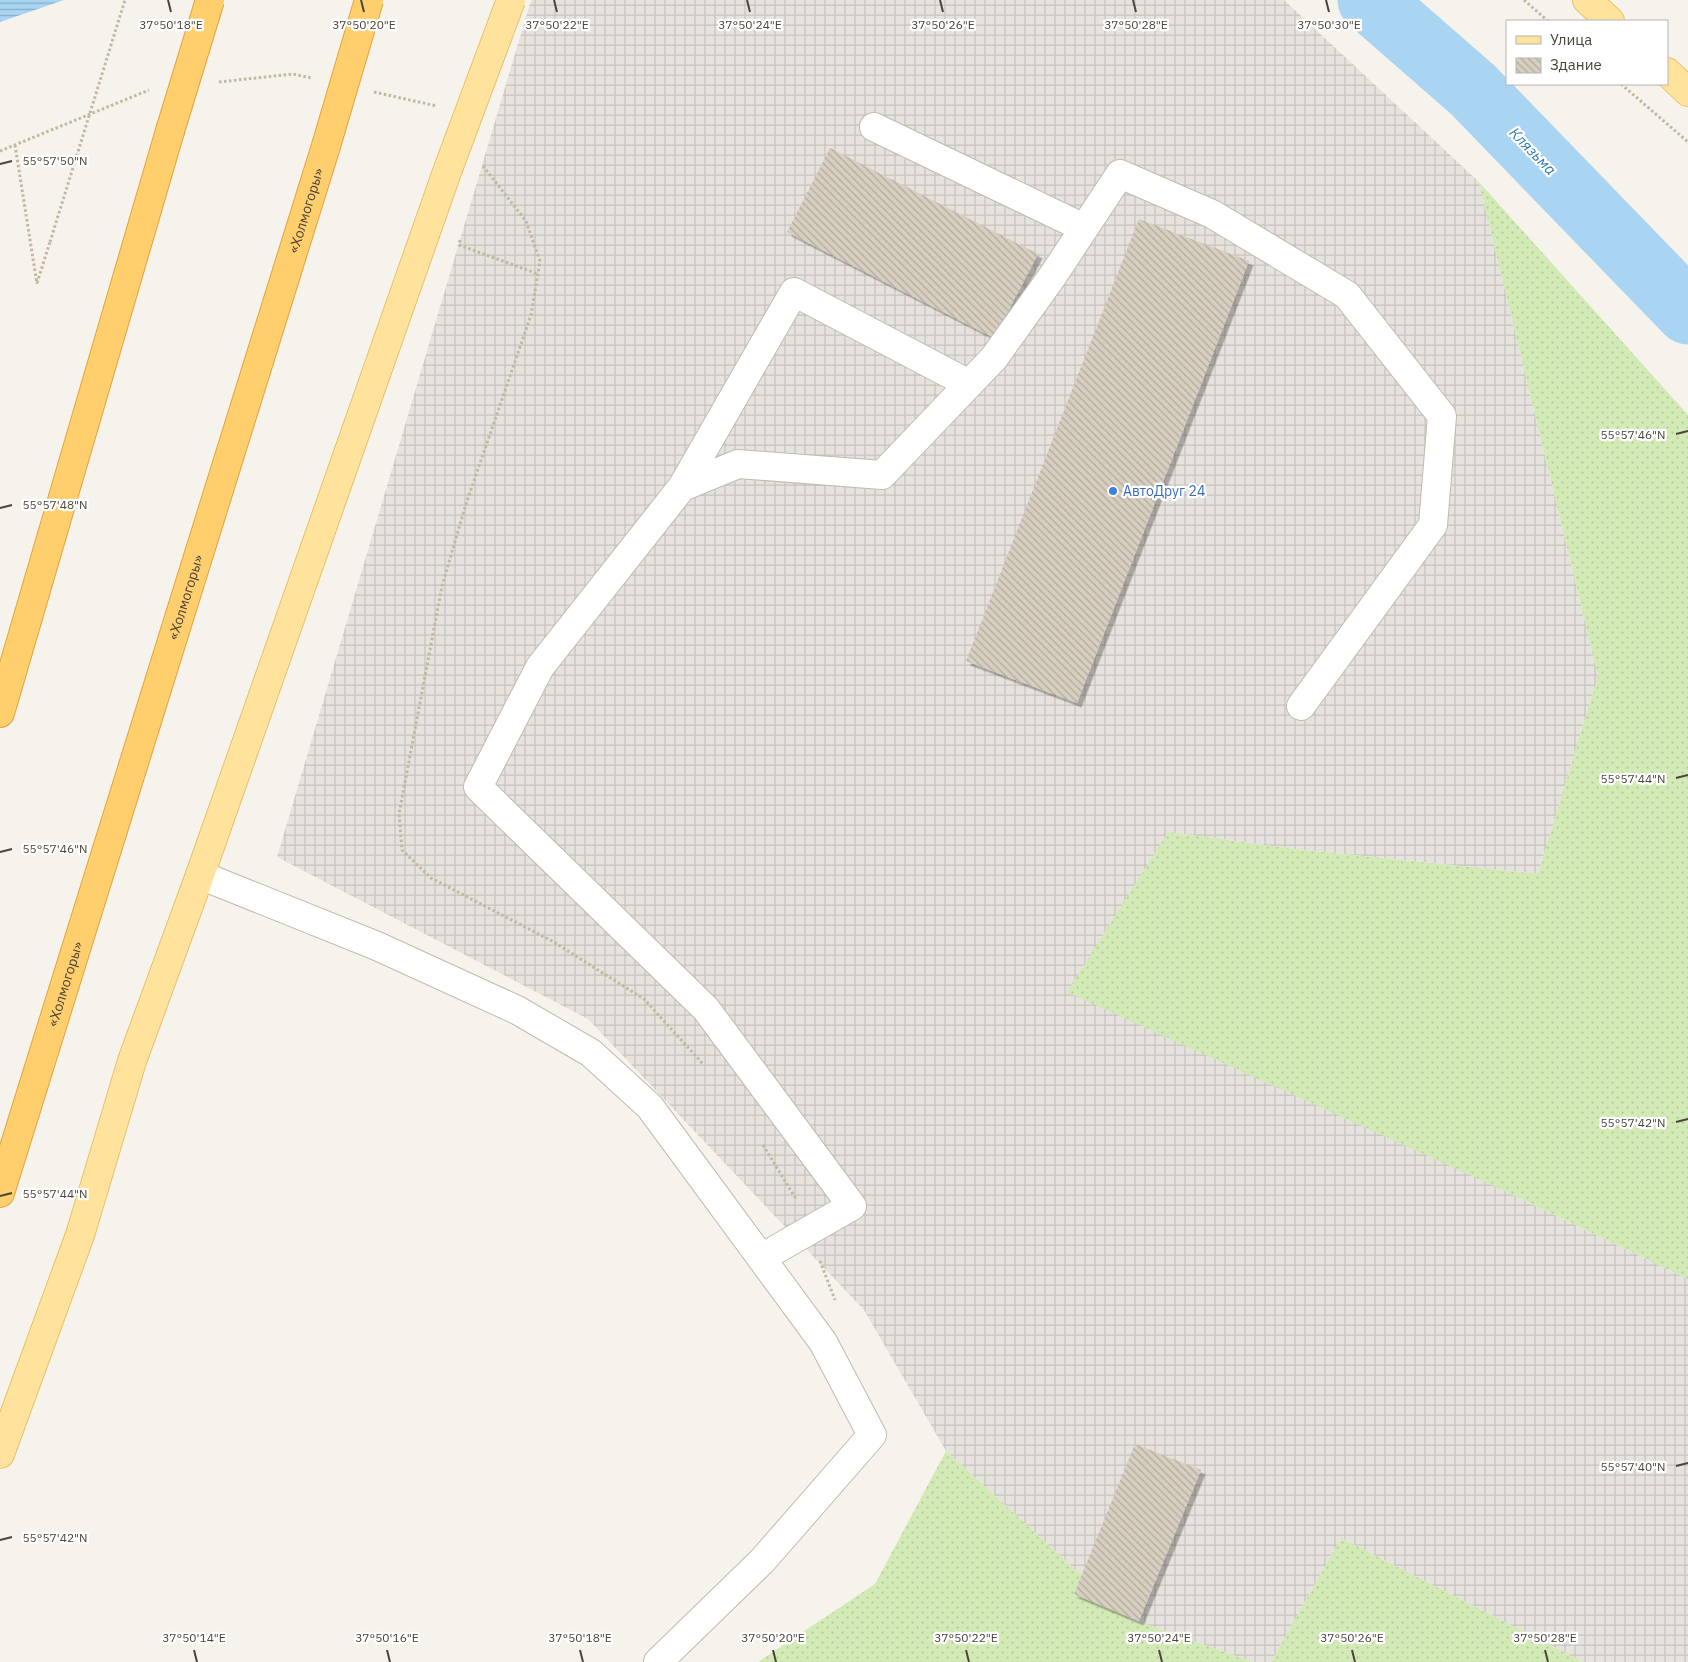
<svg xmlns="http://www.w3.org/2000/svg" width="1688" height="1662" font-family="'IBM Plex Sans',sans-serif">
<style>
.industrial{fill:url(#industrial-grid)}
.grass{fill:url(#grass-dots)}
.water{fill:url(#water-rules)}
.lines{fill:none;stroke-linecap:round;stroke-linejoin:round}
.river{stroke:#a9d4f2;stroke-width:65}
.building{fill:url(#building-back-hatch);filter:url(#shadow)}
.minor-casing{stroke:#c2bbae;stroke-width:30}
.major-casing{stroke:#e6c16a;stroke-width:30}
.highway-casing{stroke:#e0a43c;stroke-width:30}
.path{stroke:#c4b79f;stroke-width:3;stroke-dasharray:2.5 2.5;stroke-linecap:butt}
.minor{stroke:#fff;stroke-width:28}
.major{stroke:#ffe39c;stroke-width:28}
.highway{stroke:#ffcf6e;stroke-width:28}
.major-bridge-casing{stroke:#e6c16a;stroke-width:30;stroke-linecap:butt}
.highway-bridge-casing{stroke:#e0a43c;stroke-width:30;stroke-linecap:butt}
.path-bridge{stroke:#c4b79f;stroke-width:3;stroke-dasharray:2.5 2.5;stroke-linecap:butt}
.major-bridge{stroke:#ffe39c;stroke-width:28}
.highway-bridge{stroke:#ffcf6e;stroke-width:28}
.ticks{fill:none;stroke:#4b4439;stroke-width:2}
.shop-dot{fill:#3f7fe0;stroke:#fff;stroke-width:2}
.labels{text-anchor:middle;dominant-baseline:central;stroke-width:4.5;stroke-linejoin:round;paint-order:stroke}
.street-label{font-size:14px;fill:#4b4439;stroke:#fff}
.shop-label{font-size:14px;fill:#366cbe;stroke:#fff;text-anchor:start}
.water-label{font-size:15px;font-style:italic;fill:#2e7ab2;stroke:#fff}
.ticks-label{font-size:12px;text-anchor:middle;fill:#4b4439;stroke:#fff;stroke-width:4.5;stroke-linejoin:round;paint-order:stroke}
</style>
<defs>
<pattern id="industrial-grid" width="8" height="8" patternUnits="userSpaceOnUse" patternTransform="scale(1.25)"><rect width="8" height="8" fill="#e6e2dd"/><path d="M0 4h8M4 0v8" fill="none" stroke="#c7c3be"/></pattern>
<pattern id="grass-dots" width="8" height="8" patternUnits="userSpaceOnUse" patternTransform="scale(1.25)"><rect width="8" height="8" fill="#d2eab5"/><path d="M2 2h.1M6 6h.1" fill="none" stroke="#b6ca9c" stroke-width="1.8" stroke-linecap="round"/></pattern>
<pattern id="water-rules" width="6" height="5" patternUnits="userSpaceOnUse" patternTransform="scale(1.25)"><rect width="6" height="5" fill="#a9d4f2"/><path d="M0 2.5h6" fill="none" stroke="#8caec5"/></pattern>
<pattern id="building-back-hatch" width="6" height="6" patternUnits="userSpaceOnUse" patternTransform="scale(1.25)"><rect width="6" height="6" fill="#d8cfc1"/><path d="M-1 5l2 2M0 0l6 6M5-1l2 2" fill="none" stroke="#b1aa9e"/></pattern>
<filter id="shadow"><feDropShadow dx="4.5" dy="4.5" stdDeviation="0" flood-color="#0004"/></filter>
</defs>
<rect width="100%" height="100%" fill="#f6f3ec"/>
<path class="industrial" d="M 531,0 L 1284,0 L 1479,182 L 1598,676 L 1538,874 L 1295,849 L 1168,832 L 1505,1191 L 1688,1279 L 1688,1662 L 1583,1662 L 1341,1538 L 1271,1662 L 1253,1662 L 1128,1618 L 946,1451 L 864,1310 L 588,1019 L 277,857 Z"/>
<path class="grass" d="M 1479,182 L 1688,415 L 1688,1279 L 1505,1191 L 1067,992 L 1168,832 L 1295,849 L 1538,874 L 1598,676 Z
M 946,1451 L 1128,1618 L 1253,1662 L 758,1662 L 875,1584 Z
M 1341,1538 L 1583,1662 L 1271,1662 Z"/>
<path class="water" d="M 0,0 L 64,0 L 0,22 Z"/>
<g class="lines">
<path class="river" d="M 1370,0 L 1473,90 L 1688,312"/>
</g>
<path class="building" d="M 830,148 L 1038,254 L 994,338 L 787,232 Z
M 1139,219 L 1249,261 L 1077,703 L 966,661 Z
M 1135,1444 L 1201,1470 L 1139,1621 L 1074,1594 Z"/>
<g class="lines">
<g class="minor-casing">
<path id="minor" d="M 874,127 L 1084,228
M 682,487 L 794,292 L 969,384
M 200,875 L 377,946 L 517,1010 L 591,1053 L 650,1107 L 823,1342 L 872,1435 L 763,1560 L 658,1662
M 761,1258 L 852,1206 L 706,1009 L 478,787 L 540,667 L 682,487 L 738,464 L 882,475 L 994,358 L 1054,274 L 1120,174 L 1212,214 L 1347,295 L 1442,416 L 1433,525 L 1301,706"/>
</g>
<g class="major-casing">
<path id="major" d="M 1587,0 L 1610,21
M 1667,72 L 1688,92
M 0,1454 L 80,1235 L 132,1061 L 200,875 L 448,169"/>
</g>
<g class="highway-casing">
<g id="highway">
<path d="M 0,713 L 170,131"/>
<path id="s1" d="M 0,1193 L 326,146"/>
</g>
</g>
<path class="path" d="M 1524,0 L 1548,21
M 219,82 L 293,74 L 312,78
M 1621,84 L 1688,142
M 374,92 L 437,106
M 15,145 L 37,284
M 0,151 L 149,90
M 483,166 L 526,221 L 540,261 L 531,315 L 466,504 L 442,586 L 399,814 L 402,850 L 431,878 L 552,941 L 644,999 L 703,1064
M 460,240 L 459,245 L 538,274
M 37,283 L 50,242
M 763,1145 L 796,1199
M 820,1261 L 835,1300"/>
<use href="#minor" class="minor"/>
<use href="#major" class="major"/>
<use href="#highway" class="highway"/>
<g class="major-bridge-casing">
<path id="major-bridge" d="M 448,169 L 511,0"/>
</g>
<g class="highway-bridge-casing">
<path id="highway-bridge" d="M 170,131 L 210,0
M 326,146 L 369,0"/>
</g>
<path class="path-bridge" d="M 50,242 L 125,0"/>
<use href="#major-bridge" class="major-bridge"/>
<use href="#highway-bridge" class="highway-bridge"/>
</g>
<path class="ticks" d="M 168,0 L 171,12M 361,0 L 364,12M 554,0 L 557,12M 747,0 L 750,12M 940,0 L 943,12M 1133,0 L 1136,12M 1326,0 L 1329,12M 0,164 L 12,161M 1676,434 L 1688,431M 0,508 L 12,505M 1676,778 L 1688,775M 0,852 L 12,849M 1676,1122 L 1688,1119M 0,1196 L 12,1193M 1676,1466 L 1688,1463M 0,1540 L 12,1537M 194,1650 L 197,1662M 387,1650 L 390,1662M 580,1650 L 583,1662M 773,1650 L 776,1662M 966,1650 L 969,1662M 1159,1650 L 1162,1662M 1352,1650 L 1355,1662M 1545,1650 L 1548,1662"/>
<circle class="shop-dot" cx="1113" cy="491" r="5"/>
<g class="labels">
<g class="street-label">
<text stroke="none"><textPath href="#s1" startOffset="1029">«Холмогоры»</textPath></text>
<text stroke="none"><textPath href="#s1" startOffset="624">«Холмогоры»</textPath></text>
<text stroke="none"><textPath href="#s1" startOffset="219">«Холмогоры»</textPath></text>
</g>
<g class="shop-label">
<text x="1123" y="491">АвтоДруг 24</text>
</g>
<g class="water-label">
<text transform="translate(1533 151) rotate(46)">Клязьма</text>
</g>
</g>
<g class="ticks-label">
<text x="171" y="29">37°50'18"E</text>
<text x="364" y="29">37°50'20"E</text>
<text x="557" y="29">37°50'22"E</text>
<text x="750" y="29">37°50'24"E</text>
<text x="943" y="29">37°50'26"E</text>
<text x="1136" y="29">37°50'28"E</text>
<text x="1329" y="29">37°50'30"E</text>
<text x="55" y="165">55°57'50"N</text>
<text x="1633" y="439">55°57'46"N</text>
<text x="55" y="509">55°57'48"N</text>
<text x="1633" y="783">55°57'44"N</text>
<text x="55" y="853">55°57'46"N</text>
<text x="1633" y="1127">55°57'42"N</text>
<text x="55" y="1198">55°57'44"N</text>
<text x="1633" y="1471">55°57'40"N</text>
<text x="55" y="1542">55°57'42"N</text>
<text x="194" y="1642">37°50'14"E</text>
<text x="387" y="1642">37°50'16"E</text>
<text x="580" y="1642">37°50'18"E</text>
<text x="773" y="1642">37°50'20"E</text>
<text x="966" y="1642">37°50'22"E</text>
<text x="1159" y="1642">37°50'24"E</text>
<text x="1352" y="1642">37°50'26"E</text>
<text x="1545" y="1642">37°50'28"E</text>
</g>
<rect x="1506" y="20" width="162" height="65" fill="#ffffff" stroke="#b7b4b0"/>
<rect x="1516" y="36" width="25" height="8" fill="#ffe39c" stroke="#b7b4b0"/>
<text x="1550" y="45" font-size="15" fill="#4b4439">Улица</text>
<rect x="1516" y="58" width="25" height="15" fill="url(#building-back-hatch)" stroke="#b7b4b0"/>
<text x="1550" y="70" font-size="15" fill="#4b4439">Здание</text>
</svg>
